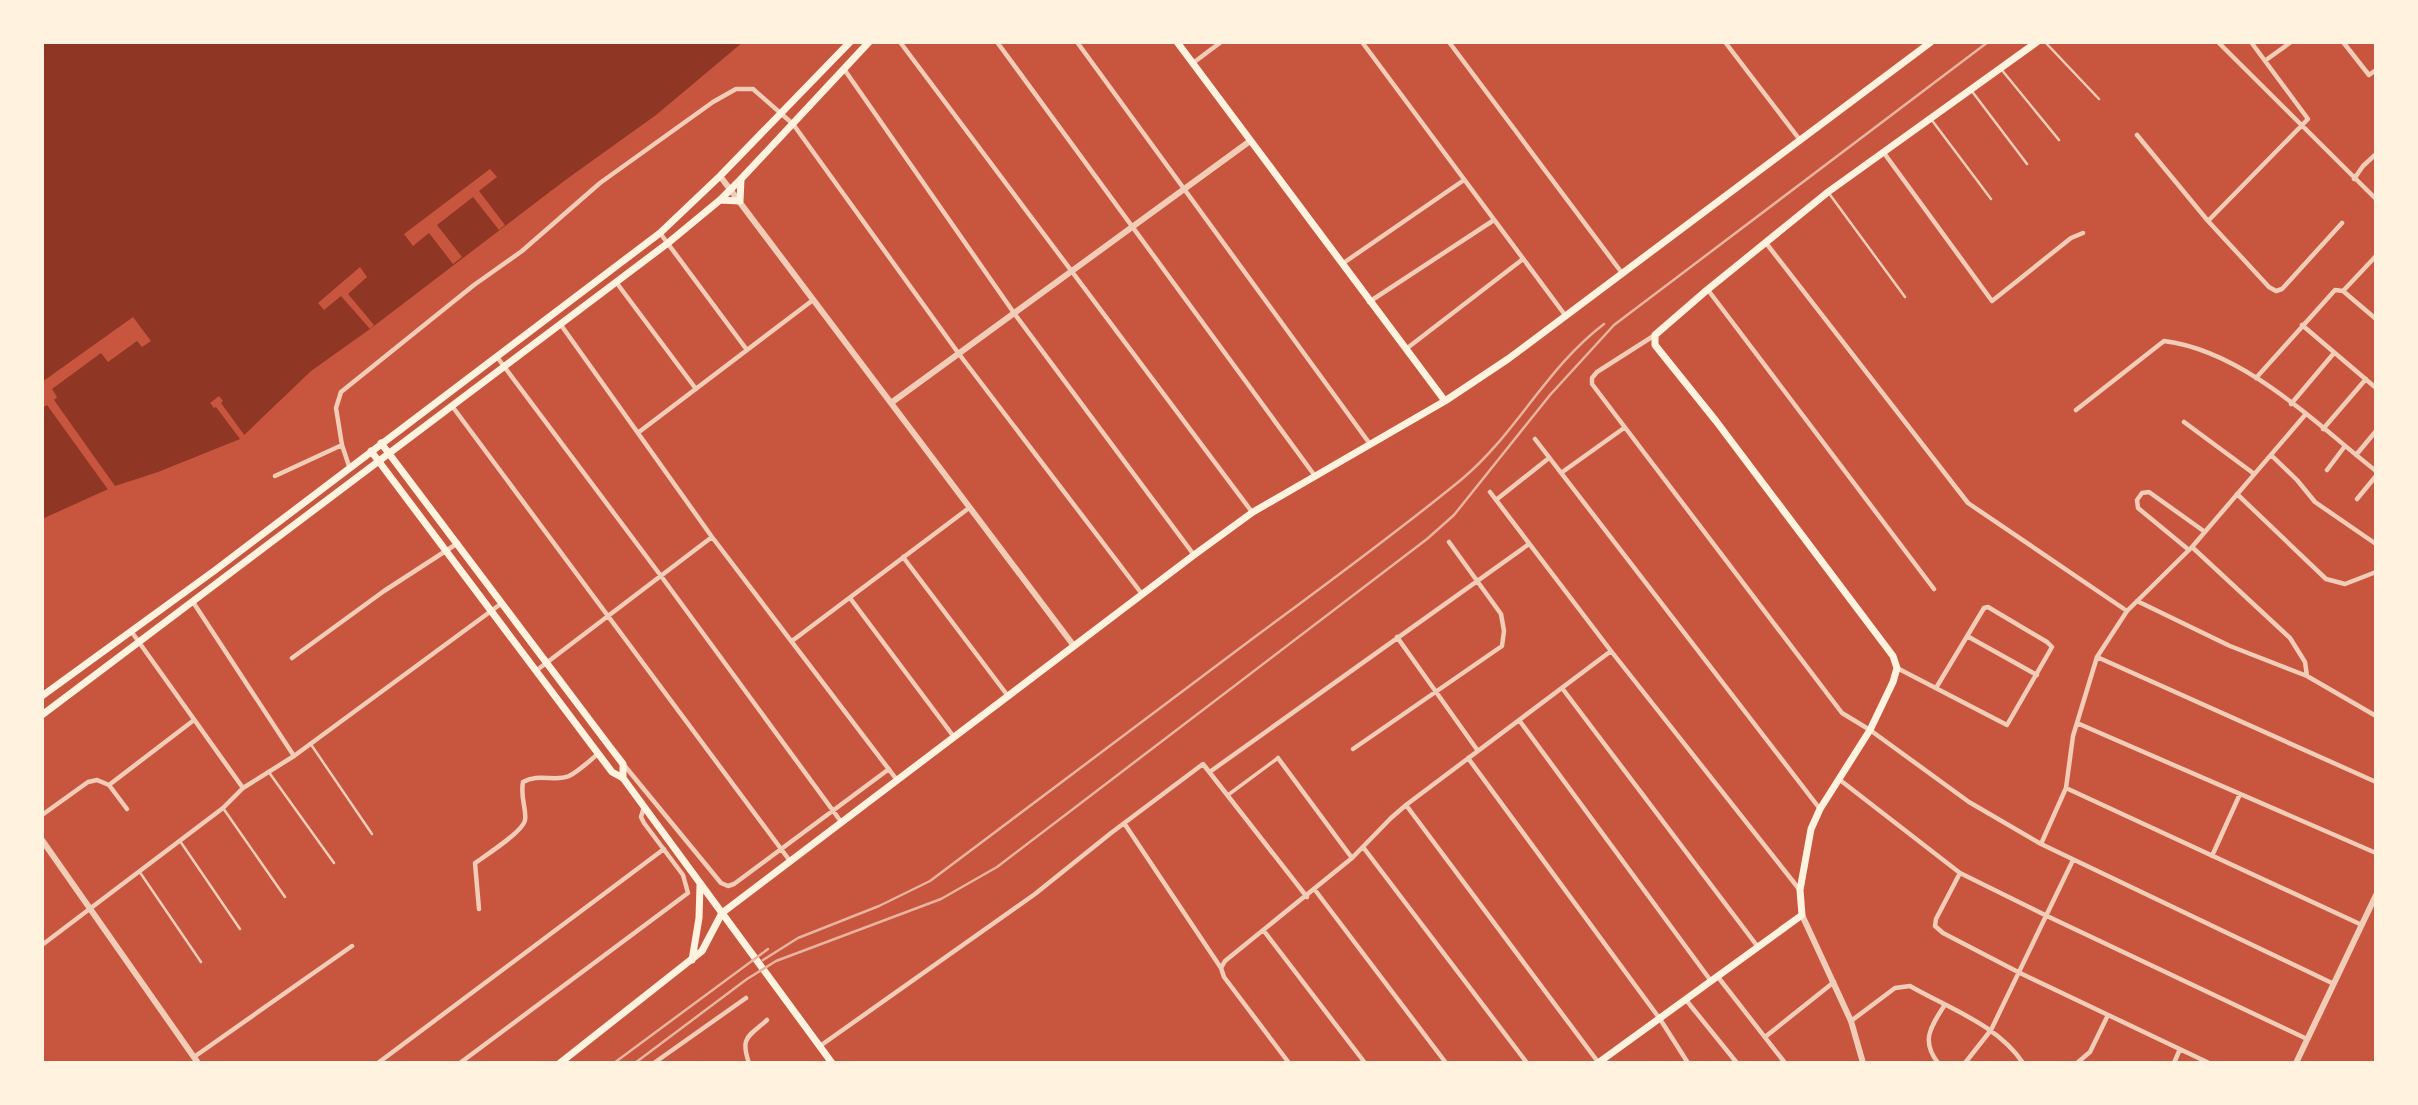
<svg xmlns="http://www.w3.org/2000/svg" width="2418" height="1105" font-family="Barlow,sans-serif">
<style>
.water{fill:#8f3625}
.pier{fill:#c8553d}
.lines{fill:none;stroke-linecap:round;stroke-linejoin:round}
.service{stroke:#f1ccb7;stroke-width:2.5}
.pedestrian{stroke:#f1ccb7;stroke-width:3.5}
.minor{stroke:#f1ccb7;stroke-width:4.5}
.tertiary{stroke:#f1ccb7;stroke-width:6}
.secondary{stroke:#fff3e0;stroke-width:7}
.primary{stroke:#fff3e0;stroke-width:7}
.rail{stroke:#e9b49f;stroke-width:2.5}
</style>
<rect width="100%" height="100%" fill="#c8553d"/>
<path class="water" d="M 42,42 L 743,42 L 656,115 L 564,181 L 370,329 L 311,371 L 240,439 L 158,472 L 115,486 L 42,519 Z"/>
<path class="pier" d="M 490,169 L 497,177 L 479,191 L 505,225 L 499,230 L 473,197 L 437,225 L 462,257 L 453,264 L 429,233 L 413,246 L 404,234 Z
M 360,267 L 367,277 L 348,294 L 374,325 L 370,329 L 341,296 L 324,310 L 318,303 Z
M 133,317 L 151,341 L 142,347 L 137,341 L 108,362 L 101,353 L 52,389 L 57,397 L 54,400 L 115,486 L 109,491 L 47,405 L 42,408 L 42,382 Z
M 219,396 L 223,401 L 221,403 L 245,436 L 240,439 L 216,407 L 214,408 L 210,403 Z"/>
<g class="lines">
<path class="service" d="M 2045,42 L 2099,99
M 2001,69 L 2059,140
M 1971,90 L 2027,164
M 1931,119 L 1991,199
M 1828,192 L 1905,297
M 310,743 L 372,834
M 268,771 L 334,863
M 223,808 L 285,897
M 180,841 L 240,929
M 139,871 L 201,962"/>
<path class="pedestrian" d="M 1228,795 L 1278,758"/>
<path class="minor" d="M 900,42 L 1252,512
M 997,42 L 1315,476
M 1077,42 L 1370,444
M 1362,42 L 1565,315
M 1449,42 L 1622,273
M 1725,42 L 1800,140
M 2218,42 L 2376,199
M 2343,42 L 2369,75 L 2376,70
M 2266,60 L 2291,42
M 1193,63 L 1221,42
M 844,69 L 1014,313 L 1194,555
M 2137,135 L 2208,221 L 2269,287 L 2276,291 L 2282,289 L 2342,223
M 1884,153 L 1992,301 L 2071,238 L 2083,233
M 2354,179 L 2363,166 L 2376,154
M 2208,221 L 2308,119 L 2251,42
M 660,233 L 747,350
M 1766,243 L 1968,503 L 2127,611
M 1342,264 L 1464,180
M 616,282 L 696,389
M 1708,290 L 1934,589
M 2343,291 L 2376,256
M 2343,291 L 2376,319
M 1369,302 L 1494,220
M 561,325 L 712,537 L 897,780
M 2302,325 L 2376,388
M 1655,335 L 1597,372 L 1592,378 L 1592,384 L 1842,713 L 1870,730 L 1969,802 L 2041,844 L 2334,984
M 1406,349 L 1523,259
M 497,357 L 661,576 L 842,823
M 2256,378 L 2335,290 L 2343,291
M 2291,404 L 2334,353
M 452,406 L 790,861
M 2076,410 L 2164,341 C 2244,351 2315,423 2376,471
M 2184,422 L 2253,473
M 2323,429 L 2366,379
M 639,432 L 813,300
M 1535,439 L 1820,809
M 2271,455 L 2297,480 L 2315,502 L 2376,544
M 2356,455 L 2376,431
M 349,466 L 342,445 L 336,408 L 341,392 L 474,285 L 522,251 L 600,183 L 713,102 L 736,89 L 753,89 L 793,124 L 959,354 L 1142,594
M 2327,470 L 2345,446
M 1561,473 L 1624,428
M 275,476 L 342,445
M 1490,492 L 1611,651 L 1799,889
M 2237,494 L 2326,579 L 2345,584 L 2376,572
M 2357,499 L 2376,476
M 1496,500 L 1549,458
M 2192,547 L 2290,638 L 2305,662 L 2307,676
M 2189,550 L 2138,508 L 2137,500 L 2142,493 L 2149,492 L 2205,532
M 903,557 L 1008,696
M 850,598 L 954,737
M 2137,601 L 2230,646 L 2307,676 L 2376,716
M 193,602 L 294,756
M 131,631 L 243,788
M 1967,636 L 2037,675
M 1397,637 L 1478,751
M 792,641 L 969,508
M 2097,657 L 2376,782
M 292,658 L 384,591 L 458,543
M 1897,668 L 2007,725 L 2052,647 L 2047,642 L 1988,607 L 1984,608 L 1936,688
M 537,670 L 712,537
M 1562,688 L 1758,947
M 1519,720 L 1711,981
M 2077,723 L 2376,853
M 1353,749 L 1502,646 L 1504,631 L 1501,614 L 1449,542
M 1278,758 L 1352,858
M 1468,758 L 1660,1019 L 1688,1063
M 624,765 L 721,883 L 728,886 L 734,884 L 889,769
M 1211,771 L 1529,544
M 1840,780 L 1960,873 L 2047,916 L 2307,1039
M 109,785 L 127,809
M 2066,788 L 2362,925
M 1406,805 L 1598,1062
M 42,815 L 88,782 L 97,780 L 109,785 L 194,720
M 1124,823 L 1221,968 L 1224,977 L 1289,1063
M 2041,844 L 2066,788 L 2073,736 L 2097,657 L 2127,611 L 2192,547 L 2305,415
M 1363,847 L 1527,1063
M 2212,856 L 2240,794
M 1960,873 L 1936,919 L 1935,926 L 1943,933 L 2020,973 L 2209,1063
M 1315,890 L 1446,1063
M 479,909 L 475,863 C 486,855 523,832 525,820 C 527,810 520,798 523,782 C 538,773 556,782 569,776 C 579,771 589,761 598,754
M 1264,931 L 1365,1063
M 42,945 L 223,808 L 243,788 L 294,756 L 502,603
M 1221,968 L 1225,961 L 1352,858 L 1391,818 L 1406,805 L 1611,651
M 1718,977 L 1785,1063
M 1686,1000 L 1737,1063
M 1851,1021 L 1895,988 L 1910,986 C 1948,1008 1998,1025 2023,1063
M 1765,1037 L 1834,982
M 820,1046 L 1035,894 L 1111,833 L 1203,764 L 1307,897
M 194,1057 L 352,946
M 378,1063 L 664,849
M 460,1063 L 688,893 L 683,875 L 644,823 L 641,817 L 644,807
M 654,1063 L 746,998
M 749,1063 C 740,1037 748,1037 767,1020
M 1938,1063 C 1921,1041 1930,1028 1944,1006
M 1965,1063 L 1991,1030 L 2073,860
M 2077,1063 L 2090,1052 L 2108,1015
M 2174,1063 L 2180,1049"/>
<path class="tertiary" d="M 720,176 L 1074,646
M 891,403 L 1250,141
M 42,840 L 198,1063
M 1802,915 L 1851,1021 L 1863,1063
M 2296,1063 L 2376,895"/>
<path class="secondary" d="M 1177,42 L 1445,401
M 560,1063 L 702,951 L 722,913 L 1194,555 L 1253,512 L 1445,401 L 1508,359 L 1931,42
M 1598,1063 L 1802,915 L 1800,890 L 1811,829 L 1820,809 L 1870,730 L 1893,682 L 1897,668 L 1893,656 L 1716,421 L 1655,345 L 1655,335 L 1707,290 L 1828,192 L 2037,42"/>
<path class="primary" d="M 720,200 L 740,201 L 741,179
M 381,443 L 610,747 L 623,764 L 623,778
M 371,451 L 612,772 L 623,778 L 832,1063
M 42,696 L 214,571 L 660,233 L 720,176 L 850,42
M 42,715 L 668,243 L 720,200 L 741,179 L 869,42
M 692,960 L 699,918 L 700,885"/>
<path class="rail" d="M 763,960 L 798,938 L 879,906 L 930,881 C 1039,799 1147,718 1256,636 C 1325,585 1395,534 1462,479 C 1516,434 1546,368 1604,324
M 614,1063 L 768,949
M 635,1063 L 747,979 L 776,961 L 941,899 L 997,867 L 1427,539 L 1454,515 L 1550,395 L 1614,325 L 1988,42"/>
</g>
<rect width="2418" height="1105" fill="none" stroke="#fff3e0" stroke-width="88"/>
</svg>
